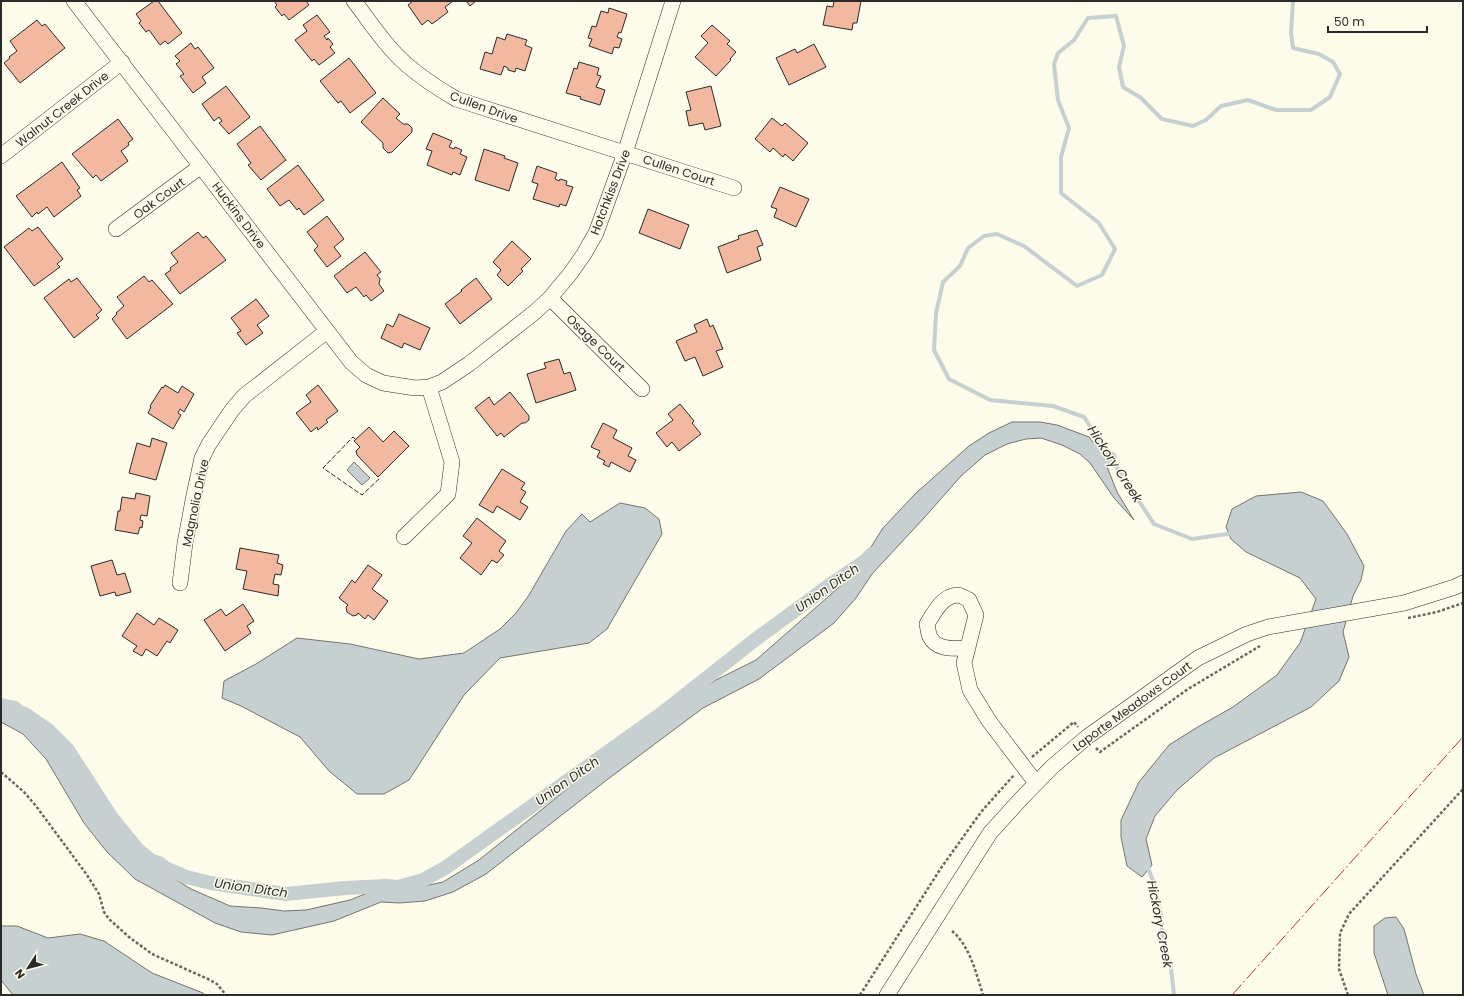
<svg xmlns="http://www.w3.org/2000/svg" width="1464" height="996" font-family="Poppins,sans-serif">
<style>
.water{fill:#c7d0d0;stroke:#74746e}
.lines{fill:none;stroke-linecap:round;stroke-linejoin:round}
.stream{stroke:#c7d0d0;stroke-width:4}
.canal{stroke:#c7d0d0;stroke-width:14}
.building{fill:#f2b8a0;stroke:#2b2b2b}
.minor-casing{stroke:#2b2b2b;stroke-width:16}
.path{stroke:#6a6964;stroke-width:2.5;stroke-dasharray:3 2;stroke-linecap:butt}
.minor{stroke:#fdfbea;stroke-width:15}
.fence{stroke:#2b2b2b;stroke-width:1;stroke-dasharray:5 2;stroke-linecap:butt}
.power{stroke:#c62828;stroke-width:1;stroke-dasharray:14 3 2 3;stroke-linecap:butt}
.labels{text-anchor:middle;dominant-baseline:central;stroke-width:3;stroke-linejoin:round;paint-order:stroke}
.street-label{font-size:12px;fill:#2b2b2b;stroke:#fdfbea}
.water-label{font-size:13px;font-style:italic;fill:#2b2b2b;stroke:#fdfbea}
</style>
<rect width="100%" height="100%" fill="#fdfbea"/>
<path class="water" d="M 1012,422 L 1040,422 L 1057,425 L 1089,437 L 1099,450 L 1106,464 L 1117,492 L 1134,520 L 1114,498 L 1090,463 L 1080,454 L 1062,445 L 1041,438 L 1026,439 L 1007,444 L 985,455 L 961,476 L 924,518 L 872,574 L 856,598 L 834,623 L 759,679 L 703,708 L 608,779 L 486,874 L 453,892 L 425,901 L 399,903 L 381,902 L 334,921 L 272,935 L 241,932 L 215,923 L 135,879 L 107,852 L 84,823 L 46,759 L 23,734 L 1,722 L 1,703 L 8,705 L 29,719 L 57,742 L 75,766 L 109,821 L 128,843 L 147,862 L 191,889 L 230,906 L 261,908 L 284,911 L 306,910 L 350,900 L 392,883 L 409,885 L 429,885 L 443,882 L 479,860 L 642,729 L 690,696 L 716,680 L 756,660 L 845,582 L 864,558 L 883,528 L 915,494 L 969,446 L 989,433 Z
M 354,462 L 370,478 L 362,485 L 347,470 Z
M 1301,492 L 1323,501 L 1347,534 L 1364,566 L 1361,580 L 1353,596 L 1343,632 L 1349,657 L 1339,681 L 1311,707 L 1214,758 L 1177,790 L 1155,816 L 1146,839 L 1152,865 L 1142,877 L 1127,866 L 1121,837 L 1121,820 L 1139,782 L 1169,745 L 1196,728 L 1233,707 L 1277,675 L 1300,643 L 1316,599 L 1300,578 L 1246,552 L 1231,539 L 1226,527 L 1232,509 L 1256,496 Z
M 620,503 L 645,508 L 659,519 L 662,534 L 607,629 L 589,643 L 500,658 L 464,695 L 409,780 L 384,794 L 357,794 L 329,771 L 300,737 L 241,706 L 222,698 L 224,681 L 256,664 L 297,638 L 350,644 L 419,659 L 464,653 L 500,629 L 516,613 L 529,595 L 566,531 L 582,514 L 590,522 Z
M 1396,917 L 1404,929 L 1416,974 L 1424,995 L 1388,995 L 1374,953 L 1374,926 L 1385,918 Z
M 1,926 L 17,926 L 48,938 L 80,934 L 104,941 L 152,973 L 203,993 L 204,995 L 13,995 L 1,980 Z"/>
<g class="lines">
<path class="stream" d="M 1234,533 L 1192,539 L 1154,524 L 1084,417 L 1053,406 L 990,400 L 949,379 L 934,350 L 936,313 L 943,282 L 960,266 L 968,248 L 984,236 L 997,234 L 1024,246 L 1077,286 L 1102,275 L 1115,249 L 1099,223 L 1061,193 L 1061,157 L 1069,128 L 1058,100 L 1054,64 L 1058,53 L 1074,40 L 1088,18 L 1116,16 L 1124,46 L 1119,67 L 1123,87 L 1141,98 L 1162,119 L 1193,126 L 1206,120 L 1221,106 L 1248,100 L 1276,110 L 1311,110 L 1330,97 L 1340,74 L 1333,62 L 1319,54 L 1293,48 L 1291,33 L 1293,1
M 1147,865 L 1153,881 L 1161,914 L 1163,940 L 1171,967 L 1174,995"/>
<path class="canal" d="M 1084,446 L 1110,458
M 1,705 L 15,708 L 17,711 L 25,714 L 48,730 L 68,750 L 112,818 L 138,850 L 152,861 L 159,863 L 165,868 L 186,877 L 211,883 L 286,894 L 345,888 L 386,886 L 398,887 L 423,880 L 445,868 L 661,714 L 756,639 L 834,582 L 865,561 L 872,554"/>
</g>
<path class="building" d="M 154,1 L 158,1 L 182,33 L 168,44 L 165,41 L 160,45 L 149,30 L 146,32 L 139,23 L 141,21 L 136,14 Z
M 274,1 L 306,1 L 309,5 L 289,20 L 284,14 L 282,16 L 275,7 L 277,5 Z
M 413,1 L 451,1 L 452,2 L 445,7 L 448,12 L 432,24 L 428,20 L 422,25 L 408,5 Z
M 466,1 L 476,1 L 470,6 Z
M 834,1 L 861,1 L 857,23 L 853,23 L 852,30 L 823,25 L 827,6 L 833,7 Z
M 609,8 L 627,14 L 621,33 L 619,32 L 617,37 L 622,39 L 619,48 L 614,47 L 612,54 L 589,46 L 592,39 L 588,38 L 592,26 L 596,27 L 601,11 L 608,13 Z
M 317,15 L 330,32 L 324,36 L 327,40 L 328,38 L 333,44 L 330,47 L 335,53 L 319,65 L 314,59 L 312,61 L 295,40 L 307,31 L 303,25 Z
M 37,20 L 42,26 L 45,24 L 65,48 L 20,83 L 4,63 L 10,58 L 9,57 L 17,51 L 10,41 Z
M 712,25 L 730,41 L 727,44 L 736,52 L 730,59 L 731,60 L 716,76 L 695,57 L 708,43 L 701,36 Z
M 507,34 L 527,40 L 525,45 L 532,48 L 525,71 L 516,68 L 515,72 L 508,70 L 508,68 L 504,66 L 501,75 L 480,69 L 485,52 L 492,54 L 497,37 L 505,40 Z
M 191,43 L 195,49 L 198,47 L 214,68 L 202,77 L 206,83 L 193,93 L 180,76 L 184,74 L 176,64 L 180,61 L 175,56 Z
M 814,44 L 826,67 L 789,85 L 776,58 L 795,49 L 797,53 Z
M 349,58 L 376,93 L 350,113 L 341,101 L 338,103 L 320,81 Z
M 579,62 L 599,68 L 597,75 L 601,76 L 596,87 L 605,90 L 600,105 L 580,99 L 581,97 L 566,93 L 574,68 L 577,69 Z
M 226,86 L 250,117 L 229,134 L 219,123 L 222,121 L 219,117 L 214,121 L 202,104 Z
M 711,86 L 721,126 L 705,130 L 703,123 L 689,126 L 686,111 L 691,110 L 686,92 Z
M 383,98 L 400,114 L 396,118 L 403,124 L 408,124 L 412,128 L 412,132 L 392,152 L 388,153 L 383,148 L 383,143 L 361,122 Z
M 772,118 L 782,126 L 785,123 L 808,143 L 793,161 L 785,154 L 783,157 L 773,148 L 770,152 L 755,139 Z
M 118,119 L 133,139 L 128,143 L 129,145 L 121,151 L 128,161 L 101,181 L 96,175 L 93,178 L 72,154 Z
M 260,126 L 286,160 L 261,180 L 248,165 L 251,163 L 237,144 Z
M 433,133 L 452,141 L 449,147 L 454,149 L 455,147 L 462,150 L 460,154 L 467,157 L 460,175 L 453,172 L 452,175 L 427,165 L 432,151 L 426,149 Z
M 484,149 L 505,156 L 504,158 L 518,163 L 509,191 L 475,180 Z
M 62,162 L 80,188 L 77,190 L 81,196 L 54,217 L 47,207 L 38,214 L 37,212 L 32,217 L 16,196 Z
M 298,165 L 324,200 L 304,215 L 299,208 L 297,210 L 289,200 L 280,206 L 267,189 Z
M 537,166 L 557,173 L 555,179 L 559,181 L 560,179 L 567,181 L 566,185 L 573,187 L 566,206 L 560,204 L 559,207 L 533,199 L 538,184 L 532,182 Z
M 780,187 L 809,199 L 796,227 L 774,217 L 777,209 L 771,207 Z
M 648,209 L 689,225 L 680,249 L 639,233 Z
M 327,216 L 344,239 L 334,247 L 341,256 L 327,267 L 314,250 L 318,246 L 307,232 Z
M 38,227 L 63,259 L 57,264 L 60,267 L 34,286 L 4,247 L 29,228 L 32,231 Z
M 757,230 L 763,245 L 757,247 L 761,260 L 727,273 L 718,247 L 739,239 L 738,236 Z
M 198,232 L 203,238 L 206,236 L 226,260 L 180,294 L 165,274 L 171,270 L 170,268 L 178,262 L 171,253 Z
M 512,241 L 531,259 L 521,269 L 523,271 L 508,286 L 497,275 L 501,270 L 493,262 Z
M 365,252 L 381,272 L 377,275 L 380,279 L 379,284 L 384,291 L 371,301 L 366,295 L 364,297 L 356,287 L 347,293 L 334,276 Z
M 144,276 L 149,282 L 152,280 L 173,304 L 127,339 L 112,319 L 117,314 L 116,313 L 124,306 L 117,297 Z
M 77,278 L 102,310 L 96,315 L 99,318 L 74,338 L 44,298 L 69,279 L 71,282 Z
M 476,278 L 492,299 L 460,324 L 445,304 L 462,291 L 461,290 Z
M 256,299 L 269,316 L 257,325 L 263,333 L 246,345 L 237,333 L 241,331 L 231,318 Z
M 399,314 L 430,328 L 420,350 L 404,343 L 402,348 L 381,338 L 387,324 L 393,327 Z
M 707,319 L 710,327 L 713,325 L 723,349 L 716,351 L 723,367 L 703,376 L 695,357 L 685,361 L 676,341 L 697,332 L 694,325 Z
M 559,359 L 564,374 L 570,372 L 576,390 L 536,403 L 527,374 L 546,368 L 544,363 Z
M 165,385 L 178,393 L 182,386 L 194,394 L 184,412 L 180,409 L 178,413 L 181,415 L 173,429 L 148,413 L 151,407 L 150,406 L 162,387 L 163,388 Z
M 318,385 L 338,411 L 326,420 L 328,422 L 318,430 L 317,427 L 311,432 L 296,413 L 311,402 L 306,395 Z
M 510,392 L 529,416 L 529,420 L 525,423 L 522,423 L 504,437 L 501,433 L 497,436 L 475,408 L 489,397 L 494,405 Z
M 680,404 L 694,421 L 692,423 L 701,434 L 679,451 L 672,442 L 667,447 L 656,433 L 673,420 L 668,414 Z
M 603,423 L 617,430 L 613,438 L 632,448 L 628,456 L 636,460 L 630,472 L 611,462 L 609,467 L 603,464 L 605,461 L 597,457 L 600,451 L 591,447 Z
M 369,427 L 383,442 L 394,431 L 409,446 L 378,477 L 357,455 L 356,451 L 360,447 L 354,441 Z
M 152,438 L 167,443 L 156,480 L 129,473 L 137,443 L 150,447 Z
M 502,469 L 525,483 L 521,489 L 526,492 L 520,502 L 528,507 L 520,520 L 497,506 L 493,513 L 479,505 Z
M 136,493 L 150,496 L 147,516 L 141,515 L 140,520 L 143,521 L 142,528 L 140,527 L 138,534 L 115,530 L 118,511 L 120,511 L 122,497 L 135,499 Z
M 477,518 L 506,541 L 499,551 L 504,555 L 497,563 L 492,560 L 481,575 L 460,558 L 472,543 L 463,536 Z
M 240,548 L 279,555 L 277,563 L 283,565 L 281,575 L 275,574 L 273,584 L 279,585 L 278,596 L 243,589 L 247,571 L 236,569 Z
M 112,560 L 117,575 L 125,573 L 131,592 L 116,596 L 115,592 L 100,596 L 91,566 Z
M 368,565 L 382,575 L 372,589 L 388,601 L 374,620 L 368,615 L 365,619 L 358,613 L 357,615 L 353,616 L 347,612 L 346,607 L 348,605 L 339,598 L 352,580 L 355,583 Z
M 243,604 L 254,621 L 247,626 L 251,633 L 225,651 L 204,620 L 221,609 L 226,616 Z
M 137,613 L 154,625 L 159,618 L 178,630 L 170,643 L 167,641 L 157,656 L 146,649 L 142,656 L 133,651 L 137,646 L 122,636 Z"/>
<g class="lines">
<g class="minor-casing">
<path id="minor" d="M 74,1 L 351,362 L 366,375 L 383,383 L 415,388 L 429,387 L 442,382 L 469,364 L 535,312 L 550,298 L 570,274 L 584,254 L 596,233 L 625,153 L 673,1
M 354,1 C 371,23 386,47 407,65 C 422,78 439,89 456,99 L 734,188
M 1,156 L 122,62
M 116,229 L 201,166
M 550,298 L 642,389
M 404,537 L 448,494 L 452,462 L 429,387
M 180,583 L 185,543 L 194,495 L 202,458 L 209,444 L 232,410 L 244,396 L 327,331
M 968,648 C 955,648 937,651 930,637 C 928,633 928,628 927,624 C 934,613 942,596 957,595 C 961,595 965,598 969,600 L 976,615 L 964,663 L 970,690 L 989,721 L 1036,783
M 887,995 L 990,833 L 1019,801 L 1052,767 L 1087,737 L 1198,658 L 1247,634 L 1268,627 L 1404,603 L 1455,587 L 1463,583"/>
</g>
<path class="path" d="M 1408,618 L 1437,612 L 1463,603
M 1096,748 L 1100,752 L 1188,689 L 1260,646
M 1032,757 L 1074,722 L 1078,727
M 1,772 L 24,792 L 36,806 L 87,875 L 99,894 L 104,912 L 109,919 L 129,937 L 152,954 L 208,979 L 217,984 L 226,995
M 952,931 C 970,946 976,973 983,995
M 860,995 L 941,868 L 981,812 L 1014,775
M 1348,995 L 1339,969 L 1340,933 L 1349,914 L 1463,789"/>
<use href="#minor" class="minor"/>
<path class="fence" d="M 355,439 L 353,437 L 323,468 L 362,495 L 380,478"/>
<path class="power" d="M 1232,995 L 1463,737"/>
</g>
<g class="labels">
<g class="street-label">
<text transform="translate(484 107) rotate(20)">Cullen Drive</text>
<text transform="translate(62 109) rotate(-38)">Walnut Creek Drive</text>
<text transform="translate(679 170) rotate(18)">Cullen Court</text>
<text transform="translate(610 192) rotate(-69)">Hotchkiss Drive</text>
<text transform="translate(159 198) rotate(-36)">Oak Court</text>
<text transform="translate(239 215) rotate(53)">Huckins Drive</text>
<text transform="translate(596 343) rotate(44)">Osage Court</text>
<text transform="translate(195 503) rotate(-78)">Magnolia Drive</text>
<text transform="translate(1132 706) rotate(-36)">Laporte Meadows Court</text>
</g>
<g class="water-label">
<text transform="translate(1115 464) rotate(57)">Hickory Creek</text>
<text transform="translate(827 588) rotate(-35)">Union Ditch</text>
<text transform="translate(567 781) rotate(-35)">Union Ditch</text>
<text transform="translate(251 888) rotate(8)">Union Ditch</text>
<text transform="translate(1160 924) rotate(79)">Hickory Creek</text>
</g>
</g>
<rect width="1464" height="996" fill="none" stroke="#2b2b2b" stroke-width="4"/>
<g transform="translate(28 968) rotate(234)" stroke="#fdfbea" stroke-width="3" paint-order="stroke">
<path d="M0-3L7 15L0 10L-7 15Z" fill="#2b2b2b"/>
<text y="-6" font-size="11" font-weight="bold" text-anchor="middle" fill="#2b2b2b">N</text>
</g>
<path d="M1328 26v6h99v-6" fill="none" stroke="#2b2b2b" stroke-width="2"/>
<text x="1334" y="26" font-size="12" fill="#2b2b2b" stroke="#fdfbea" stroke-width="3" paint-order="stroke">50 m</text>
</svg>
